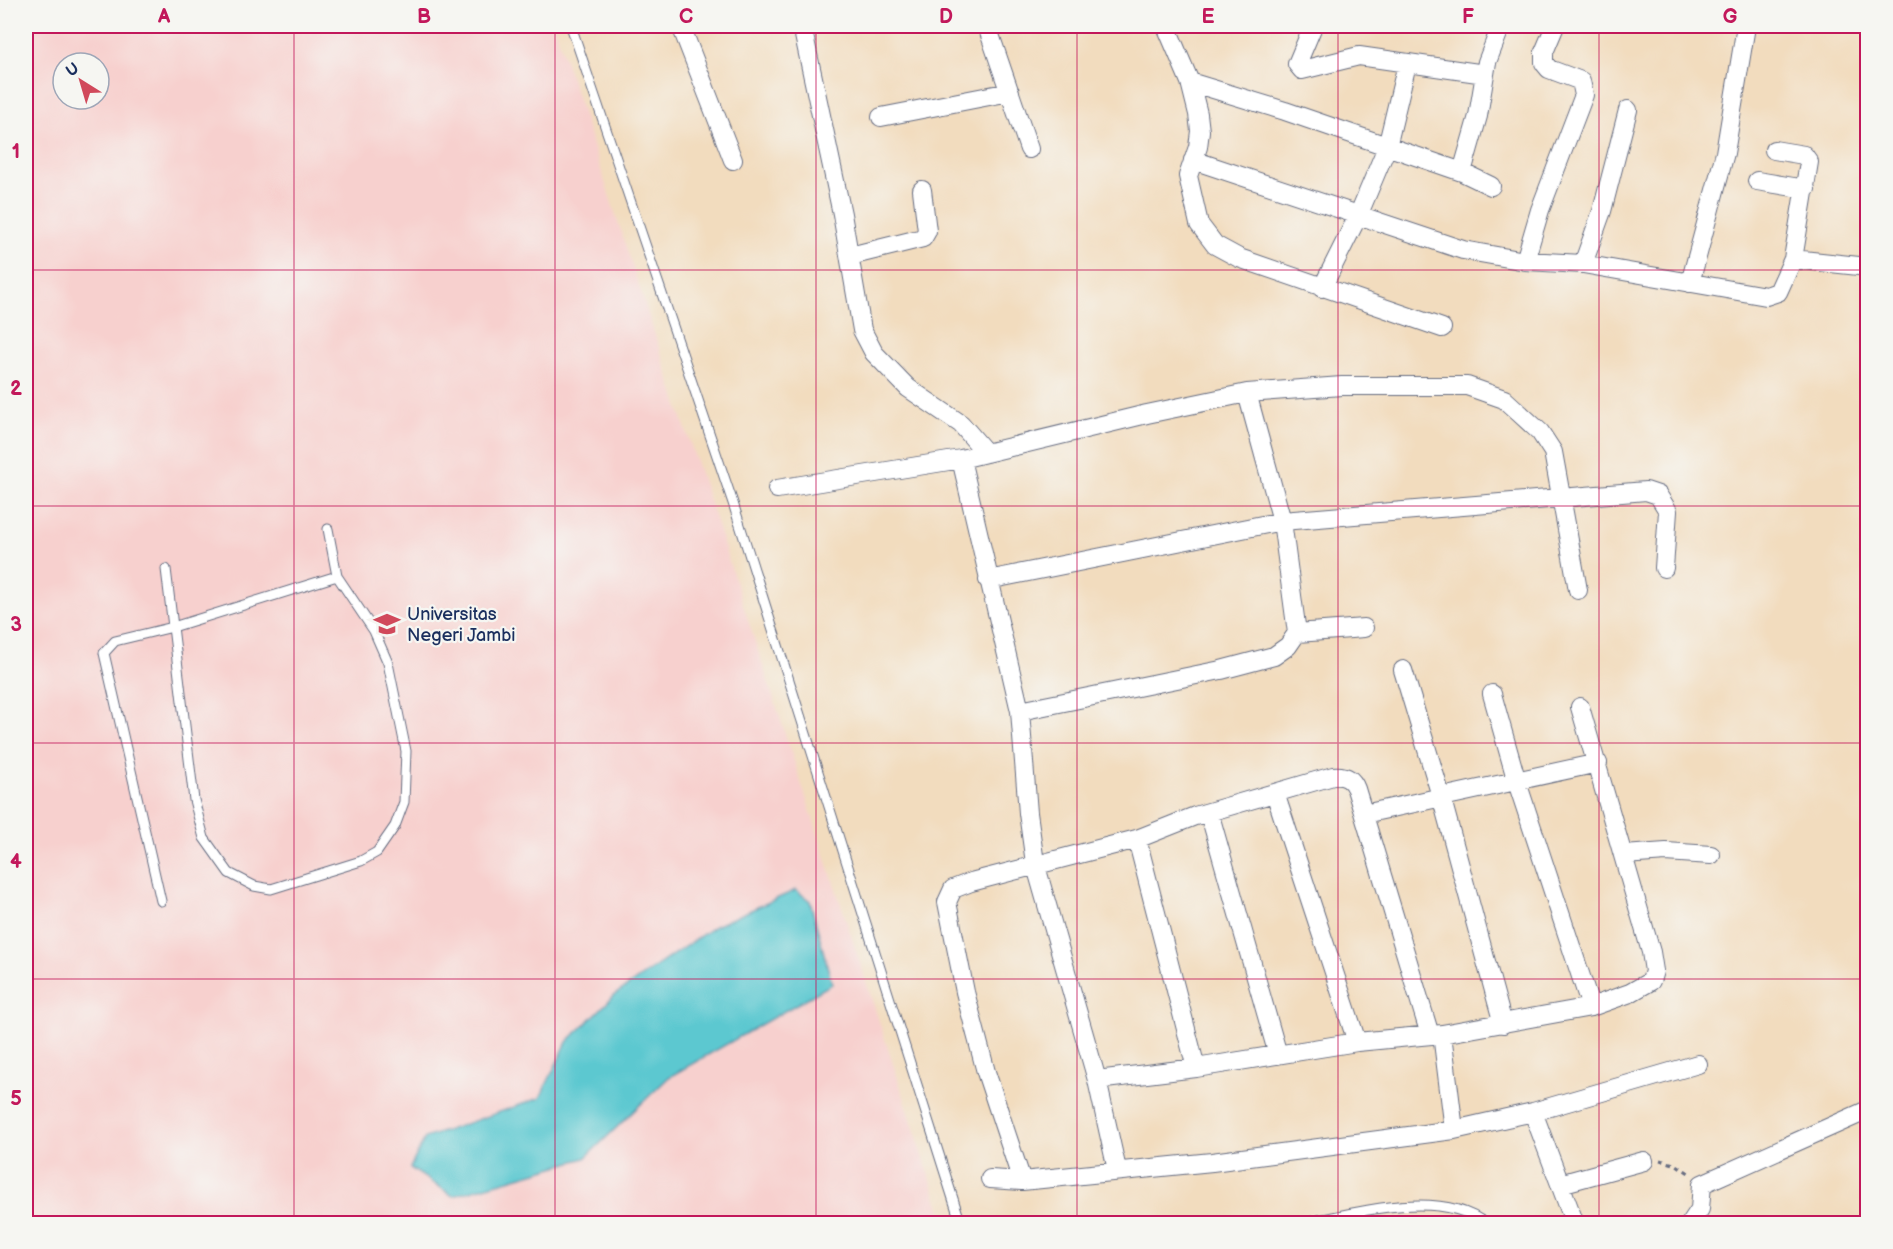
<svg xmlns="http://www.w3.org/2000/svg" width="1893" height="1249" font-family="'Balsamiq Sans',sans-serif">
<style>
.built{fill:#f7d0ce;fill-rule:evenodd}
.water{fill:#5bc8d0;stroke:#3b7c97;stroke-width:1.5}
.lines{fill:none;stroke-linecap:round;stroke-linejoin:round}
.service-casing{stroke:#666c80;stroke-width:11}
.minor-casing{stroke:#666c80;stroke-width:20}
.path{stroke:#666c80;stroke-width:3;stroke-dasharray:4.5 4.5;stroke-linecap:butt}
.service{stroke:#fff;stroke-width:9}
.minor{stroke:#fff;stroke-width:18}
.grid{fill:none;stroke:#c2185b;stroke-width:1.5;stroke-opacity:0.55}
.labels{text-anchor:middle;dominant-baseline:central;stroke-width:4.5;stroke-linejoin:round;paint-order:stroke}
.poi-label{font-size:18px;fill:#1b2f5e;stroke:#f6f6f2;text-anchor:start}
.neatline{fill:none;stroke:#c2185b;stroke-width:2}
.grid-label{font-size:20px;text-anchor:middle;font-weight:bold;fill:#c2185b}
</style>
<rect width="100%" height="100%" fill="#f6f6f2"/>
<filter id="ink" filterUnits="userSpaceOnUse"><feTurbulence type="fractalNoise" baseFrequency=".0167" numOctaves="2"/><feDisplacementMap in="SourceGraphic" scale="12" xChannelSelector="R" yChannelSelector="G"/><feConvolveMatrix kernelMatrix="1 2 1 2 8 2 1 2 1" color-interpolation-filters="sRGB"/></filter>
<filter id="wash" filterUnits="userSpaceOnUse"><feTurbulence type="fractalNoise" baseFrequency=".008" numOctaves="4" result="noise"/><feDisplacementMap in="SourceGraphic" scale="24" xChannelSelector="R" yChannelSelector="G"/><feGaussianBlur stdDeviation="1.35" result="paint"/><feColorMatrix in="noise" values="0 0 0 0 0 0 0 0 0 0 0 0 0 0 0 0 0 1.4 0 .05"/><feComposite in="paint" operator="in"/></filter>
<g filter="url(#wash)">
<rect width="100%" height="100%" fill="#f2dcbe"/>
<path class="built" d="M 26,26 L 554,26 L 945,1223 L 26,1223 ZM 63,63 L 99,63 L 99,99 L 63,99 Z"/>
<path class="water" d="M 796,890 L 810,901 L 832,984 L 669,1077 L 585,1158 L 453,1196 L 410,1168 L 425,1138 L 540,1098 L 567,1042 L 616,994 L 715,926 Z"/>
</g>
<g filter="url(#ink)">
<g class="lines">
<g class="service-casing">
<path id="service" d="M 571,26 L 733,503 L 961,1224
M 166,569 L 194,800 L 204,838 L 229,873 L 254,886 L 271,889 L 361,861 L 377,852 L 395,826 L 404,802 L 406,751 L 388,663 L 374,631 L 337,576 L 328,529
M 161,901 L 104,653 L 115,641 L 173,627 L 337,576
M 224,1224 L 228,1223
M 1299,1224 C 1353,1214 1439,1187 1486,1224"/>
</g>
<g class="minor-casing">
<path id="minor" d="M 681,26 L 733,160
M 802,26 L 842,214 L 862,330 L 874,353 L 908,388 L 961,424 L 986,453
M 987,26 L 1029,149
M 1166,26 L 1190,82 L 1198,114 L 1200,131 L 1198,147 L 1188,176 L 1199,224 L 1215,245 L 1239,258 L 1442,328
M 1313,26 L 1297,64 L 1302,70 L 1359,56 L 1485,74
M 1190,82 L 1285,111 L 1462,172 L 1491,186
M 881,117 L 1010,92
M 1774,150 L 1804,155 L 1809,162 L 1793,259
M 1193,160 L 1463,250 L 1525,261 L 1583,264 L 1766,296 L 1778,292 L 1793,259 L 1868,267
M 1462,172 L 1478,116 L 1487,62 L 1501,26
M 1757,181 L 1806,189
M 850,256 L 923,238 L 927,231 L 922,190
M 1525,261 L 1540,210 L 1584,95 L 1581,81 L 1549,69 L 1544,63 L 1544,52 L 1555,26
M 1583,264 L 1602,211 L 1628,110
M 1690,283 L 1725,153 L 1746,26
M 1322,288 L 1358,216 L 1387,147 L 1407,64
M 961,459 L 1020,711 L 1028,813 L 1035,863 L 1097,1080 L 1117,1170
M 777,489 L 961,459 L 1147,414 L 1247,393 L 1342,386 L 1467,386 L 1504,399 L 1540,432 L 1553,452 L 1578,590
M 988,580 L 1282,521 L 1247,393
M 1297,633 L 1364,628
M 1403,670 L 1441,796 L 1503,1024
M 1492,694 L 1517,782 L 1591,1007
M 1020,711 L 1221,670 L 1274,656 L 1288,646 L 1297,633 L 1282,521 L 1646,491 L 1658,495 L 1668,511 L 1664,568
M 1275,793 L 1357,1042
M 1209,812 L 1278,1055
M 1364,814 L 1598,763
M 1137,839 L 1196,1068
M 1624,855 L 1666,852 L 1711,855
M 1442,1034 L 1454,1130
M 1097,1080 L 1196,1068 L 1357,1042 L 1442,1034 L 1591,1007 L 1630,993 L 1651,981 L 1654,971 L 1651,952 L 1580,707
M 1533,1112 L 1575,1224
M 990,1179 L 1022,1181 L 1212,1162 L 1454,1130 L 1533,1112 L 1698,1064
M 1022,1181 L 986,1072 L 965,992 L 947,902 L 953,889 L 971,882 L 1137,839 L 1195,816 L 1333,776 C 1344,775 1352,778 1356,789 L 1430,1035
M 1560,1184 L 1644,1161
M 1690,1224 L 1700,1209 L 1702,1184 L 1868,1110"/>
</g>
<path class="path" d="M 1660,1160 L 1677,1165 L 1689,1173"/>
<use href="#service" class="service"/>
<use href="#minor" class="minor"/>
</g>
</g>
<path class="grid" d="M 294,26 L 294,1224M 555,26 L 555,1224M 816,26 L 816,1224M 1077,26 L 1077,1224M 1338,26 L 1338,1224M 1599,26 L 1599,1224M 26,270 L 1868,270M 26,506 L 1868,506M 26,743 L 1868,743M 26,979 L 1868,979"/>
<defs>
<g id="university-bare" transform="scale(2.07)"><path d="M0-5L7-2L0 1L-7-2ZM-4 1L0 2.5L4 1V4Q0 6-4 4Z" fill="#d1495b" stroke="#f6f6f2" stroke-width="2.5" paint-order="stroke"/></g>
</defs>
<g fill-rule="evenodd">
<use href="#university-bare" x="387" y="624"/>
</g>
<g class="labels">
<g class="poi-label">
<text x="407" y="614">Universitas<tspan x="407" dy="21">Negeri Jambi</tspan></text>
</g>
</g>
<rect width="1893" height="1249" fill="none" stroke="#f6f6f2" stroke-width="66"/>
<g transform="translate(81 81) rotate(323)"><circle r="28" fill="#f6f6f2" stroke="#9ea6b7" stroke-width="1.5"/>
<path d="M0-4.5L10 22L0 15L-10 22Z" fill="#d1495b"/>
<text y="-9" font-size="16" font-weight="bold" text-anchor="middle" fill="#1b2f5e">U</text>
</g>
<rect x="33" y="33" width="1827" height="1183" class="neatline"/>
<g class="grid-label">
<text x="164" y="23">A</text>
<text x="424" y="23">B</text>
<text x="686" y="23">C</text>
<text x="946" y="23">D</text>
<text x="1208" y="23">E</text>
<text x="1468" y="23">F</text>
<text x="1730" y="23">G</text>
<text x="16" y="158">1</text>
<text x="16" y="395">2</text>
<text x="16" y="631">3</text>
<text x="16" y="868">4</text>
<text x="16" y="1105">5</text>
</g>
</svg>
